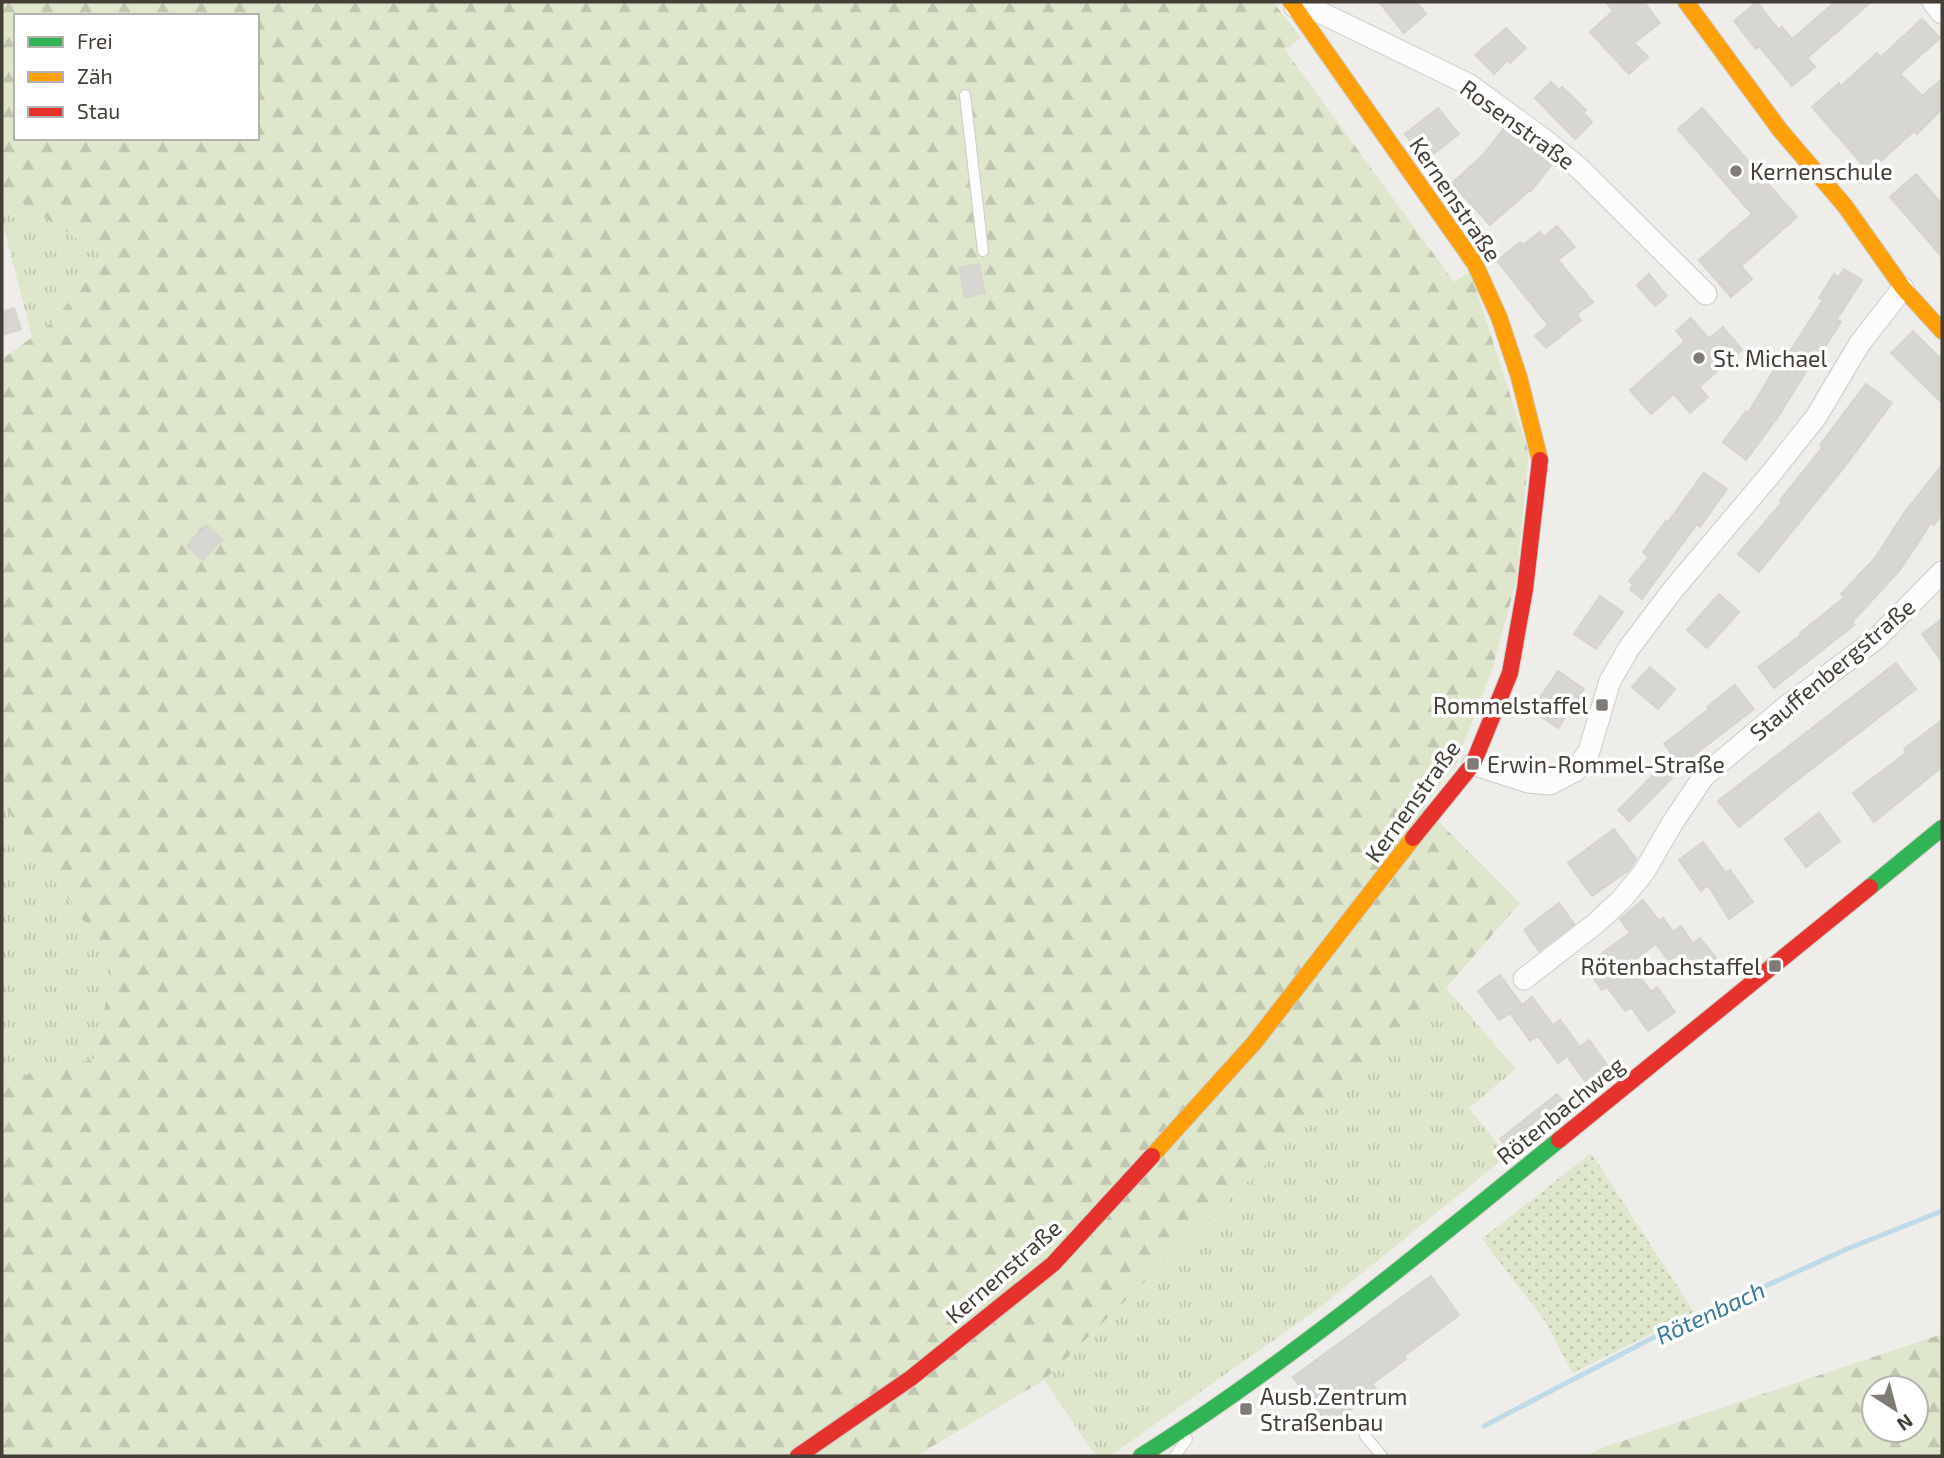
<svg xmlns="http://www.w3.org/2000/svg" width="1944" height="1458" font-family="'Exo 2',sans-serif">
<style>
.grass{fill:url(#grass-tufts)}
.forest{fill:url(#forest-firs);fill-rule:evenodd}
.garden{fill:url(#garden-dots)}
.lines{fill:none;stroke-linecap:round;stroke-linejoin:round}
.stream{stroke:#bfdae8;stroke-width:5}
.building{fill:#d8d6d2;stroke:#d7d4cf;stroke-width:2}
.lane-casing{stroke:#cdcbc7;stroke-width:12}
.street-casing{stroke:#cdcbc7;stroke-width:23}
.fast-casing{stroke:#cdc9c1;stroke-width:18}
.slow-casing{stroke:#cdc9c1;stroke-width:18}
.jam-casing{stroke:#cdc9c1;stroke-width:18}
.lane{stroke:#fdfcfc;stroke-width:10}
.street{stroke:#fdfcfc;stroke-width:21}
.fast{stroke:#30b455;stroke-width:16}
.slow{stroke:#ff9f0a;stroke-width:16}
.jam{stroke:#e5322d;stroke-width:16}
.poi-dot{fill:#807b75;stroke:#fff;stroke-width:2.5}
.labels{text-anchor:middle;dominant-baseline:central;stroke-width:7;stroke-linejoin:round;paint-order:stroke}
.street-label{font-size:23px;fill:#443e37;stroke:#fff}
.poi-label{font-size:23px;fill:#443e37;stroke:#fff;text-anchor:start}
.water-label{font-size:24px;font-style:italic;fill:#3c799b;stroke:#fff}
</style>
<defs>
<pattern id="grass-tufts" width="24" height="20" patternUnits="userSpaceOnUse" patternTransform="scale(1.75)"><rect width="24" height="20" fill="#dee6cc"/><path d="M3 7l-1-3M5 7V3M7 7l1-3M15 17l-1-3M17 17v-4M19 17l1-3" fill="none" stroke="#c0c6b0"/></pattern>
<pattern id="forest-firs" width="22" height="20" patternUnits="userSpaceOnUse" patternTransform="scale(1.75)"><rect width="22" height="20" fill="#dee6cc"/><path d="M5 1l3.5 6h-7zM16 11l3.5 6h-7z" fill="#c0c6b0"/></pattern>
<pattern id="garden-dots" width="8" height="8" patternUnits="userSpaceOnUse" patternTransform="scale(1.75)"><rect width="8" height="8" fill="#dee6cc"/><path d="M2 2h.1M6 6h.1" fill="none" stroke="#c0c6b0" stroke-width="1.8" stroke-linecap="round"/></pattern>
</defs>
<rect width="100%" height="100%" fill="#efede9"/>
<path class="grass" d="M 2,190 L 107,258 L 49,325 L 32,337 L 2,220 Z
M 2,802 L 113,964 L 96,1059 L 2,1080 Z
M 1446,988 L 1516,1069 L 1469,1108 L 1507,1156 L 1319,1308 L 1110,1456 L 1096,1456 L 1044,1380 Z"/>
<path class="forest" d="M 2,2 L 1273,2 L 1301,38 L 1285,50 L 1454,282 L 1470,271 L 1529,453 L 1516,582 L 1492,670 L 1457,762 L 1424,807 L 1520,903 L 1446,988 L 1044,1380 L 916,1456 L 2,1456 L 2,1080 L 95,1059 L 113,964 L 2,802 L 2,359 L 49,325 L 107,258 L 2,190 ZM 16,16 L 257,16 L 257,138 L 16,138 Z
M 1942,1334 L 1942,1456 L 1588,1456 L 1599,1449 ZM 1874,1388 L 1916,1388 L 1916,1430 L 1874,1430 Z"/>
<path class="garden" d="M 1591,1153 L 1694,1312 L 1573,1373 L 1545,1321 L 1482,1239 Z"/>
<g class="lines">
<path class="stream" d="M 1484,1426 L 1660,1334 L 1847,1249 L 1942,1211"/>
</g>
<path class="building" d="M 1379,2 L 1416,2 L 1426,14 L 1404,33 Z
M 1606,2 L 1644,2 L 1660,23 L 1634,43 L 1648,57 L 1629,74 L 1590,32 L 1613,11 Z
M 1757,2 L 1779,30 L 1782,27 L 1792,39 L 1835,2 L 1871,2 L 1807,58 L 1815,67 L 1792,86 L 1759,46 L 1756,49 L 1734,21 Z
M 1922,19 L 1940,38 L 1900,74 L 1922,96 L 1942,79 L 1942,109 L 1917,134 L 1914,131 L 1869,172 L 1812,107 L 1839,83 L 1840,87 L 1877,53 L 1881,57 Z
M 1506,28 L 1526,48 L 1510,63 L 1508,60 L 1494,74 L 1475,55 Z
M 1551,82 L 1559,90 L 1562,87 L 1586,110 L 1583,113 L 1592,122 L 1575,139 L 1535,98 Z
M 1438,108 L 1459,134 L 1424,161 L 1405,134 Z
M 1702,108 L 1797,217 L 1741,266 L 1752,279 L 1731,297 L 1699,260 L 1752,214 L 1678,129 Z
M 1505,127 L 1553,163 L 1531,191 L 1530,190 L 1490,225 L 1452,183 L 1482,156 Z
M 1916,174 L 1942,204 L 1942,257 L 1890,197 Z
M 1557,226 L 1575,247 L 1558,260 L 1593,302 L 1577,314 L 1581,320 L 1546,348 L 1535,336 L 1548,325 L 1497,261 L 1520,242 L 1523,245 L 1540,232 L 1544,237 Z
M 979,264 L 985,293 L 965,297 L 959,268 Z
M 1844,269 L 1862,280 L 1837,319 L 1841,322 L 1821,353 L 1818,352 L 1780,414 L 1746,460 L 1723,442 L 1746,411 L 1748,413 L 1780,360 L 1783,362 L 1823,300 L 1819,298 L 1834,274 L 1839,277 Z
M 1649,274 L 1667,296 L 1655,306 L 1637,285 Z
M 14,308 L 21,329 L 2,335 L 2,312 Z
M 1691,318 L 1709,339 L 1723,327 L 1742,350 L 1699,387 L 1708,397 L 1690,413 L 1674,394 L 1651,414 L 1630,390 L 1685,341 L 1676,331 Z
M 1913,331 L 1942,360 L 1942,403 L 1891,353 Z
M 1866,384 L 1892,403 L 1846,465 L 1759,572 L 1738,554 L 1782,502 L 1780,500 L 1823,447 L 1820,445 Z
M 1942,465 L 1942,514 L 1934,525 L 1931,523 L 1900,570 L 1852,622 L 1854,625 L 1774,688 L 1758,667 L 1801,635 L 1800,633 L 1845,597 L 1841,594 L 1875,558 L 1904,513 Z
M 1704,473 L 1727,489 L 1700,527 L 1697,524 L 1642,599 L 1630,589 L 1633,584 L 1629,581 L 1649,557 L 1643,552 L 1666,521 L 1668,522 Z
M 206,525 L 222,539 L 203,560 L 187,546 Z
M 1719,594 L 1739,612 L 1707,648 L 1687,630 Z
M 1600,596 L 1623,612 L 1596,649 L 1574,634 Z
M 1942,619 L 1942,662 L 1922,634 Z
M 1896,663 L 1916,689 L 1801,777 L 1739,827 L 1718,801 Z
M 1650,667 L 1675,689 L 1658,709 L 1632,687 Z
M 1558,671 L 1584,689 L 1558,728 L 1532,710 Z
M 1735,685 L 1754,709 L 1681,765 L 1664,744 L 1709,709 L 1707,707 Z
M 1942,720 L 1942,767 L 1874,822 L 1853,793 L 1906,753 L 1904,749 Z
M 1661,767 L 1672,778 L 1629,821 L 1618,810 Z
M 1819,813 L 1840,841 L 1806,867 L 1785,839 Z
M 1614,829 L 1636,859 L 1629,870 L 1592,896 L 1568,863 Z
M 1703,842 L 1726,873 L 1730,870 L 1753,902 L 1729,919 L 1708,885 L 1701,891 L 1679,860 Z
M 1643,900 L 1659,921 L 1663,918 L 1673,932 L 1681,926 L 1693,944 L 1700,938 L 1716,958 L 1692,976 L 1676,956 L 1669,961 L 1656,944 L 1630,963 L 1651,992 L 1657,987 L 1675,1012 L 1648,1031 L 1631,1007 L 1625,1011 L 1607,987 L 1602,990 L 1584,966 L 1630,933 L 1620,919 Z
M 1559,903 L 1574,924 L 1539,951 L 1524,930 Z
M 1500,975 L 1522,1005 L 1532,997 L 1553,1025 L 1560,1020 L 1580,1047 L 1589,1040 L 1610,1069 L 1588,1085 L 1567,1056 L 1558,1063 L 1538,1036 L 1530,1041 L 1510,1013 L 1499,1020 L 1478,991 Z
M 1557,1094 L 1567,1107 L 1511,1152 L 1500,1139 Z
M 1431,1276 L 1459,1315 L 1404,1356 L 1406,1359 L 1372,1384 L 1377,1390 L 1329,1426 L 1293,1377 Z"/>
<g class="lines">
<g class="lane-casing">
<path id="lane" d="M 965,95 L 983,251
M 1365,1436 L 1382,1456
M 1175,1456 L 1187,1439"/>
</g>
<g class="street-casing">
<path id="street" d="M 1933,2 L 1942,13
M 1295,7 L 1307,6 L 1468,84 L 1542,138 L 1578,167 L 1706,294
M 1473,764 L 1528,782 L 1550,784 L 1575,771 L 1589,751 L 1610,681 L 1629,648 L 1672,591 L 1769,476 L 1816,417 L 1860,343 L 1903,288
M 1524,979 L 1595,924 L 1621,900 L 1644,872 L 1673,822 L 1704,776 L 1782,710 L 1877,638 L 1942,572"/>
</g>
<g class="fast-casing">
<path id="fast" d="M 1870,887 L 1942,828
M 1141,1456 C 1289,1363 1423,1250 1559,1140"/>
</g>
<g class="slow-casing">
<path id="slow" d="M 1291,2 L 1475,264 L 1499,317 L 1519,377 L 1540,460
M 1686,2 L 1780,130 L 1845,206 L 1903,288 L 1942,331
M 1152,1156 L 1254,1043 L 1413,838"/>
</g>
<g class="jam-casing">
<path id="jam" d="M 1413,838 L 1473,764 L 1510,673 L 1525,589 L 1540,460
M 1559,1140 L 1870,887
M 798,1456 L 911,1378 L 1053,1264 L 1152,1156"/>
</g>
<use href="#lane" class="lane"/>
<use href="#street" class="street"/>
<use href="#fast" class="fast"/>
<use href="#slow" class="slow"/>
<use href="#jam" class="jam"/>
</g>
<g class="poi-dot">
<circle cx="1736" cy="171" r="7"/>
<circle cx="1699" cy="358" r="7"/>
<rect x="1595" y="698" width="14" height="14" rx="3.5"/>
<rect x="1466" y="757" width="14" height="14" rx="3.5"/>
<rect x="1768" y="959" width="14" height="14" rx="3.5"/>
<rect x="1239" y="1402" width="14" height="14" rx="3.5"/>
</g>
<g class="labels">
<g class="street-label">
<text transform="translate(1518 124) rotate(36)">Rosenstraße</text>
<text transform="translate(1456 199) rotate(56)">Kernenstraße</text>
<text transform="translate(1832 669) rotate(-40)">Stauffenbergstraße</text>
<text transform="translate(1412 801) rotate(-54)">Kernenstraße</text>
<text transform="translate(1560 1110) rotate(-39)">Rötenbachweg</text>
<text transform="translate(1003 1271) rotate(-41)">Kernenstraße</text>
</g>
<g class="poi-label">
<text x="1750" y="171">Kernenschule</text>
<text x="1713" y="358">St. Michael</text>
<text x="1588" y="705" text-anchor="end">Rommelstaffel</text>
<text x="1487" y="764">Erwin-Rommel-Straße</text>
<text x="1761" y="966" text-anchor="end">Rötenbachstaffel</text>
<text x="1260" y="1396">Ausb.Zentrum<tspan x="1260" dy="26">Straßenbau</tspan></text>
</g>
<g class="water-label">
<text transform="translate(1710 1312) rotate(-25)">Rötenbach</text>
</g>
</g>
<rect width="1944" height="1458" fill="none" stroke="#443e37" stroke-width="7"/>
<rect x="14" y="14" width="245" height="126" fill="#ffffff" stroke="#b4b2af" stroke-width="2"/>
<rect x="28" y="37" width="35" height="10" fill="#30b455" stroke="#b4b2af" stroke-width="2"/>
<text x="77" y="49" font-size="21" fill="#443e37">Frei</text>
<rect x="28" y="72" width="35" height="10" fill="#ff9f0a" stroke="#b4b2af" stroke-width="2"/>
<text x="77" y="84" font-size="21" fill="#443e37">Zäh</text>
<rect x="28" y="107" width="35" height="10" fill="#e5322d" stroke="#b4b2af" stroke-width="2"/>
<text x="77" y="119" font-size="21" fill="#443e37">Stau</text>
<g transform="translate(1895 1409) rotate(144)"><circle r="33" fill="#ffffff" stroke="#b4b2af" stroke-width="2"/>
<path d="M0-5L12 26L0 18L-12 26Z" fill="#807b75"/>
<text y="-10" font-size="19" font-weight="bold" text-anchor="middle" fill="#443e37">N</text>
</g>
</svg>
